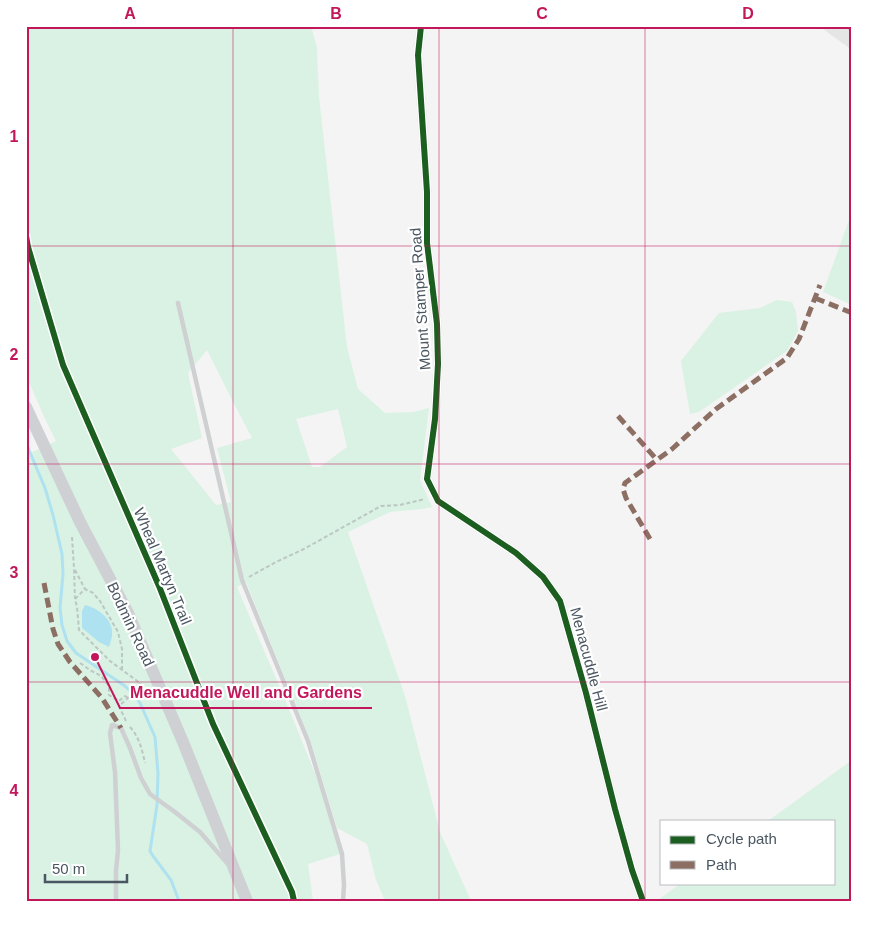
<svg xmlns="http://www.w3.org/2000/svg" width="878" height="927" font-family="Arial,sans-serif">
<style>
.education{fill:#e6e5e6}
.green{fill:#d9f2e3;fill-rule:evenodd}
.water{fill:#aee2f0}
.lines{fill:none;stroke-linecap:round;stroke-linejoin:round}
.stream{stroke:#aee2f0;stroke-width:3}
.path{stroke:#bcc7c4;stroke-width:2;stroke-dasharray:4 2.5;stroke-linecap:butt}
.lane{stroke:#ced0d2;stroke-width:4.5}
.street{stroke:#ced0d2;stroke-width:9}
.secondary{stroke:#ced0d4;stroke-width:12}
.quiet{stroke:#8d6e63;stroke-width:5;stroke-dasharray:10 5;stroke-linecap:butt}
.cycleway-casing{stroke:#fff;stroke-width:9}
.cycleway{stroke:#1b5e20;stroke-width:6}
.grid{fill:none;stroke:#c2185b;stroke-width:1;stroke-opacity:0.55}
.labels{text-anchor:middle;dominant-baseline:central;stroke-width:4.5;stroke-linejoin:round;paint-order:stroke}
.street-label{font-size:15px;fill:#4a5661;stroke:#fff}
.leader{fill:none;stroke:#c2185b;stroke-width:2}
.callout-dot{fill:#c2185b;stroke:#fff;stroke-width:2}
.callout-label{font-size:16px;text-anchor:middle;font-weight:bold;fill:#c2185b;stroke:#fff;stroke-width:4.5;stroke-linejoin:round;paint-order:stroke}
.neatline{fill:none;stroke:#c2185b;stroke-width:2}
.grid-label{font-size:16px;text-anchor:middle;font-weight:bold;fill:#c2185b}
</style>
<rect width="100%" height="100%" fill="#f4f4f4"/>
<path class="education" d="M 819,26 L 852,26 L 852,50 Z"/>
<path class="green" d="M 26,26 L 311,26 L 317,48 L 319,97 L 347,347 L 358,389 L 385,413 L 414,412 L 429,408 L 420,480 L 432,507 L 422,509 L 390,512 L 348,532 L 405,696 L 440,832 L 471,901 L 385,901 L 376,880 L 367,844 L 337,828 L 311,742 L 246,582 L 237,587 C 274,675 314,762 343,853 L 308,864 L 313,901 L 26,901 L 26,455 L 56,441 L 45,419 L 26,375 ZM 207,350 L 232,400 L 252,438 L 217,448 L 231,502 L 216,505 L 171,449 L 202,438 L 188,373 ZM 338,409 L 347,447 L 320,467 L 312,467 L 296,419 Z
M 852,212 L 852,305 L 823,292 Z
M 777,300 L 792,302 L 796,312 L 798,331 L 787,351 L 699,412 L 690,414 L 681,361 L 719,313 L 760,308 Z
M 852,760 L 852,901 L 657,901 L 681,883 L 834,883 L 834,821 L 768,821 Z"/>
<path class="water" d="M 85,605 C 98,608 114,620 112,635 C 112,639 110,643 109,647 L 99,642 L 82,628 L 82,611 Z"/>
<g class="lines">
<path class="stream" d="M 26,443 L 45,488 L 53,515 L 62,554 L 63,574 L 60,608 L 62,625 L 67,641 L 76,653 L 125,686 L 135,696 L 140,703 L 155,737 L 158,773 L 157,805 L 150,851 L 153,856 L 171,880 L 179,901"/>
<path class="path" d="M 72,537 L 74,568 L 75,599
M 75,570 L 85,589
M 249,577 L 276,562 L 304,549 L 381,506 L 400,505 L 425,499
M 80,663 L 90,670 L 101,676 L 109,686 L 109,695 L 119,701 L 125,696 L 128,698
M 122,670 L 122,649 L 118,632 L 100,601 L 93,593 L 85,589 L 75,599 L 77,607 L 79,630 L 110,661 L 140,683 L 148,692
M 126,721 L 119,706 L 128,698 L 140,683
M 130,727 C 139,737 142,749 145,763"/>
<path class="lane" d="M 847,26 L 852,30
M 178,303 L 242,580 L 308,741 L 342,854 L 344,885 L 343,901
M 116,901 L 116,871 L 118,850 L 115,772 L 110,733 L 112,725 L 121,728 L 130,748 L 141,778 L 150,794 L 175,812 L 200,832 L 227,863"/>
<path class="street" d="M 421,26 L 418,55 L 427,192 L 427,243 L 437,324 L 438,364 L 435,419 L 427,479 L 438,501 L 516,553 L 543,577 L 560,601 L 586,693 L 615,809 L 632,870 L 643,901"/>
<path class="secondary" d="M 26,407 L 80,522 L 128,613 L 183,742 L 247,901"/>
<path class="quiet" d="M 815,298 L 852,313
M 618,416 L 657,460
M 650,539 L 626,498 L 623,489 L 625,483 L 672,449 L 716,409 L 787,358 L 799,339 L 820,285
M 44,583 L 53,629 L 58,644 L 70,662 L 102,698 L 121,728"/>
<g class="cycleway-casing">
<path id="cycleway" d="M 421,26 L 418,55 L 427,192 L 427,243 L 437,324 L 438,364 L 435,419 L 427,479 L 438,501 L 516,553 L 543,577 L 560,601 L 586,693 L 615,809 L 632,870 L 643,901
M 26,236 L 28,247 L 63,365 L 159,586 L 213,724 L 292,892 L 294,901"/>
</g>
<use href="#cycleway" class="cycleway"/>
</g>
<path class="grid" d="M 233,26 L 233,901M 439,26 L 439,901M 645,26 L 645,901M 26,246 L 852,246M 26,464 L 852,464M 26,682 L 852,682"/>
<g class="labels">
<g class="street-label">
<text transform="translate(420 299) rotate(-94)">Mount Stamper Road</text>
<text transform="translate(163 566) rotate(67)">Wheal Martyn Trail</text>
<text transform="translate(131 624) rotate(65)">Bodmin Road</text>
<text transform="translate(589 659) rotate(75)">Menacuddle Hill</text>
</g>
</g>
<path class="leader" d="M95 657L120 708H372"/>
<circle class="callout-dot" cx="95" cy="657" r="5"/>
<g class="callout-label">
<text x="246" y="698">Menacuddle Well and Gardens</text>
</g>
<rect width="878" height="927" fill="none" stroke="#ffffff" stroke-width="55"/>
<rect x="660" y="820" width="175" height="65" fill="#ffffff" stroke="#b7bbc0"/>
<rect x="670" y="836" width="25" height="8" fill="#1b5e20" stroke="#b7bbc0"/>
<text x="706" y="844" font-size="15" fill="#4a5661">Cycle path</text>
<rect x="670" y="861" width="25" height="8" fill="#8d6e63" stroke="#b7bbc0"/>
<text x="706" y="870" font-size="15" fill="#4a5661">Path</text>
<path d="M45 874v8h82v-8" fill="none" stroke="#4a5661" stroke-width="2.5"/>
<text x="52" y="874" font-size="15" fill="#4a5661" stroke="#ffffff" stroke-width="4" paint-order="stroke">50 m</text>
<rect x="28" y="28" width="822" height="872" class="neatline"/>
<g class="grid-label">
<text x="130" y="19">A</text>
<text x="336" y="19">B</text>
<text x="542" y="19">C</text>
<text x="748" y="19">D</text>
<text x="14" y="142">1</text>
<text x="14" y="360">2</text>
<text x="14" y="578">3</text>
<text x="14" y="796">4</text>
</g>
</svg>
